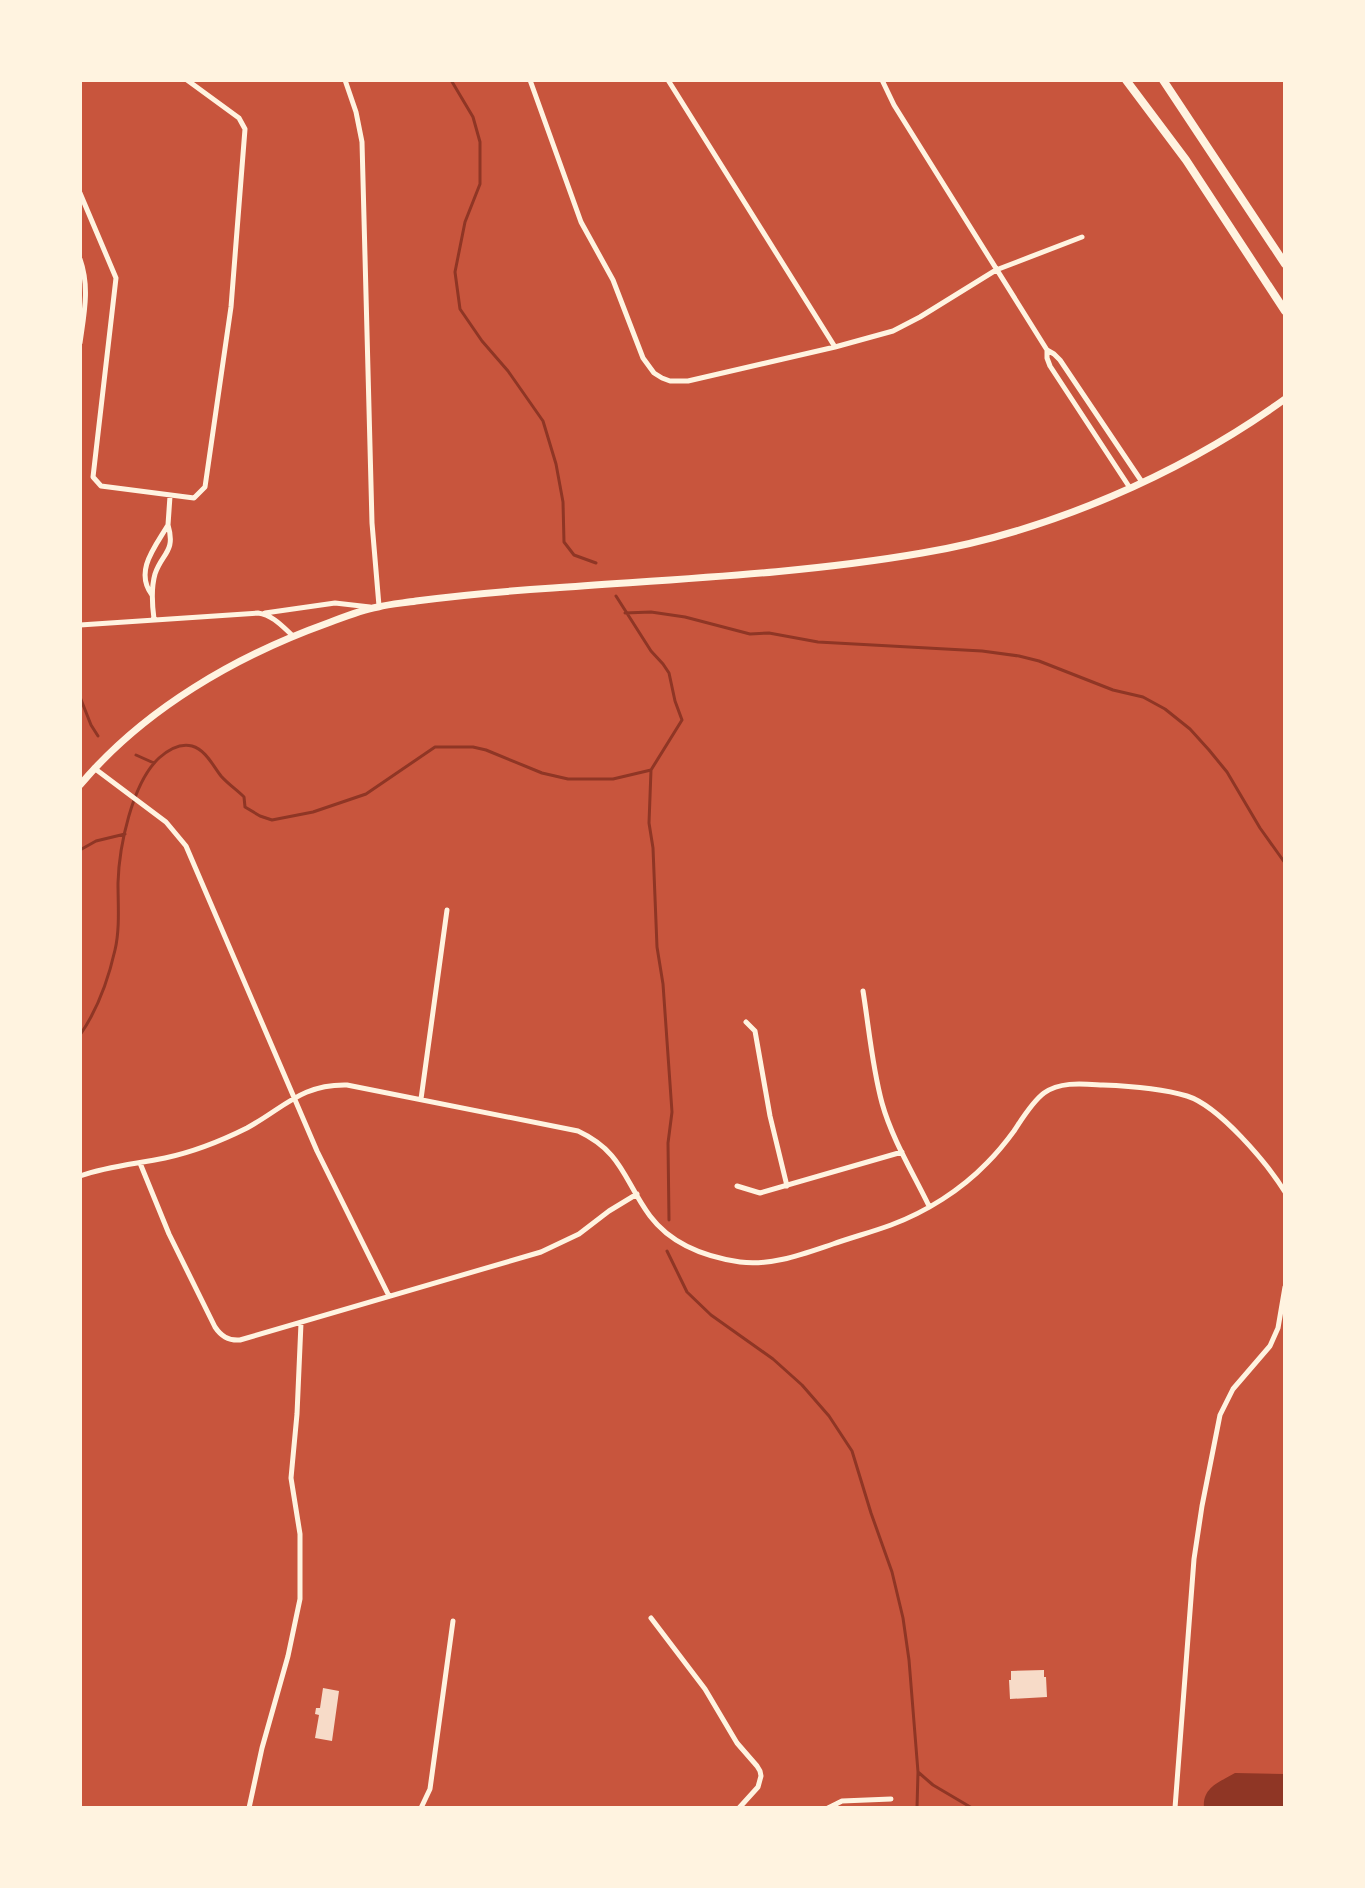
<svg xmlns="http://www.w3.org/2000/svg" width="1365" height="1888" font-family="'Asap Condensed',sans-serif">
<style>
.water{fill:#8f3625}
.lines{fill:none;stroke-linecap:round;stroke-linejoin:round}
.stream{stroke:#8f3625;stroke-width:3}
.building{fill:#f7dbc8}
.minor{stroke:#fff3e0;stroke-width:5}
.secondary{stroke:#fff3e0;stroke-width:7}
.primary{stroke:#fff3e0;stroke-width:8}
</style>
<rect width="100%" height="100%" fill="#c8553d"/>
<path class="water" d="M 1235,1773 L 1285,1774 L 1285,1808 L 1204,1808 C 1202,1787 1220,1782 1235,1773 Z"/>
<g class="lines">
<path class="stream" d="M 451,80 L 473,117 L 480,142 L 480,184 L 465,222 L 455,272 L 460,309 L 482,341 L 508,371 L 543,421 L 556,464 L 563,502 L 564,542 L 574,555 L 596,563
M 616,596 L 651,651 L 663,664 L 669,673 L 675,701 L 682,720 L 651,770 L 649,823 L 653,848 L 657,947 L 663,984 L 672,1112 L 668,1143 L 669,1220
M 625,613 L 651,612 L 685,617 L 750,634 L 769,633 L 818,642 L 982,651 L 1019,656 L 1039,661 L 1113,690 L 1143,697 L 1165,709 L 1190,729 L 1209,750 L 1227,772 L 1260,828 L 1285,863
M 80,697 L 91,725 L 98,736
M 136,755 L 154,763
M 80,850 L 96,841 L 125,834
M 80,1035 C 98,1009 108,981 115,950 C 120,929 118,905 118,883 C 119,847 132,783 159,758 C 168,750 180,743 192,746 C 206,750 213,766 221,776 C 228,784 237,790 244,797 L 245,807 L 260,816 L 272,820 L 313,812 L 366,794 L 435,747 L 473,747 L 486,750 L 542,773 L 568,779 L 613,779 L 651,770
M 667,1251 L 687,1292 L 711,1315 L 773,1359 L 802,1385 L 829,1416 L 852,1451 L 871,1513 L 892,1572 L 903,1618 L 909,1660 L 918,1772 L 917,1808
M 918,1772 L 933,1785 L 972,1808"/>
</g>
<path class="building" d="M 1044,1670 L 1044,1677 L 1046,1677 L 1047,1697 L 1010,1699 L 1009,1680 L 1011,1680 L 1011,1671 Z
M 323,1688 L 339,1691 L 332,1741 L 315,1738 L 319,1715 L 315,1714 L 316,1708 L 320,1708 Z"/>
<g class="lines">
<path class="minor" d="M 345,80 L 356,112 L 362,142 L 372,523 L 379,606
M 530,80 L 581,222 L 613,280 L 643,358 L 654,373 L 662,378 L 670,381 L 688,381 L 835,347 L 893,331 L 920,317 L 996,270 L 1082,237
M 668,80 L 835,347
M 882,80 L 894,105 L 1047,350 L 1054,354 L 1060,360 L 1142,482
M 80,193 L 116,278 L 93,477 L 101,486 L 194,498 L 205,487 L 231,307 L 245,129 L 239,118 L 187,80
M 80,259 C 90,287 84,314 80,343
M 1047,350 L 1047,358 L 1050,366 L 1130,488
M 168,525 L 170,496
M 152,595 C 134,571 155,547 168,525 C 176,552 162,553 155,574 C 151,588 152,604 154,619
M 265,613 L 335,603 L 370,607
M 80,625 L 258,613 C 273,615 283,627 293,636
M 94,768 L 166,822 L 186,846 L 317,1151 L 389,1296
M 863,991 C 869,1028 872,1066 882,1103 C 892,1139 913,1173 929,1206
M 746,1022 L 755,1031 L 770,1116 L 787,1186
M 421,1099 L 447,910
M 140,1163 L 169,1234 L 215,1327 C 221,1336 228,1341 240,1340 L 541,1252 L 579,1234 L 609,1211 L 637,1194
M 80,1176 C 108,1166 136,1164 165,1158 C 193,1152 221,1141 247,1128 C 284,1108 301,1084 347,1085 L 578,1131 C 623,1152 624,1181 650,1216 C 671,1244 706,1257 740,1262 C 772,1266 803,1254 833,1244 C 853,1237 872,1232 891,1225 C 926,1212 961,1190 987,1163 C 997,1153 1006,1142 1014,1131 C 1022,1119 1032,1102 1044,1093 C 1061,1081 1084,1084 1103,1085 C 1130,1086 1160,1088 1187,1096 C 1219,1106 1267,1163 1285,1192
M 737,1186 L 760,1193 L 902,1152
M 651,1618 L 705,1689 L 737,1743 L 757,1766 L 760,1771 L 761,1776 L 758,1787 L 739,1808
M 249,1808 L 262,1748 L 288,1656 L 300,1599 L 300,1534 L 291,1478 L 297,1414 L 301,1323
M 421,1808 L 430,1789 L 453,1621
M 828,1808 L 842,1801 L 891,1799
M 1175,1808 L 1194,1559 L 1202,1506 L 1220,1415 L 1233,1389 L 1270,1346 L 1278,1328 L 1285,1287"/>
<path class="secondary" d="M 80,785 C 144,709 236,656 328,623 C 344,617 361,610 378,607 C 390,604 404,603 416,601 C 462,595 507,591 553,588 C 675,579 801,574 922,553 C 1048,532 1181,474 1285,399"/>
<path class="primary" d="M 1126,80 L 1186,160 L 1285,311
M 1163,80 L 1285,264"/>
</g>
<rect width="1365" height="1888" fill="none" stroke="#fff3e0" stroke-width="164"/>
</svg>
